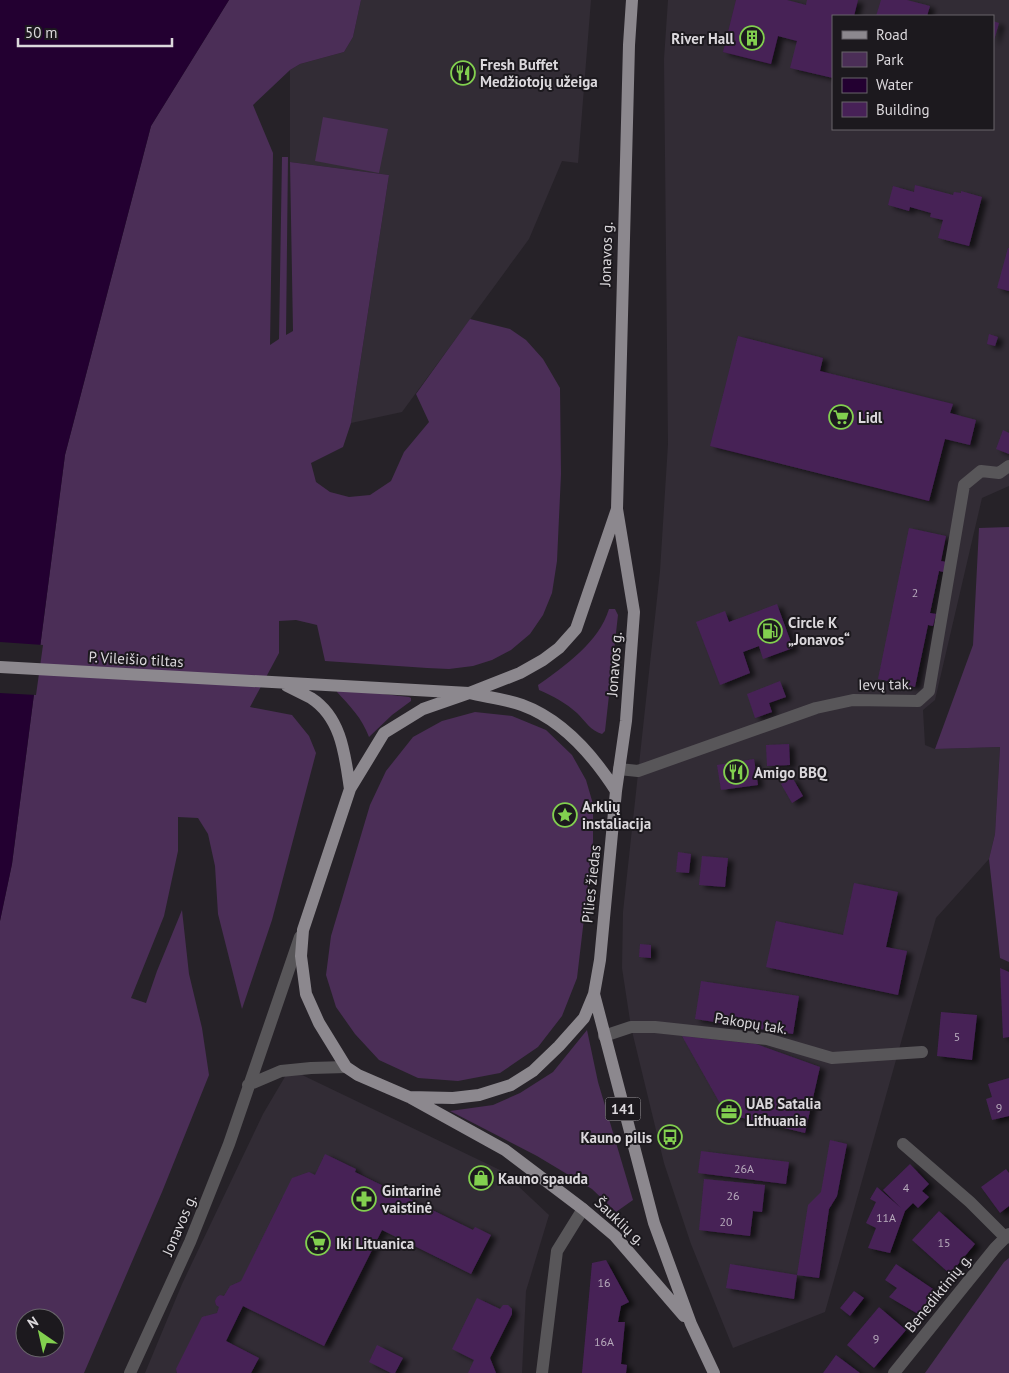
<svg xmlns="http://www.w3.org/2000/svg" width="1009" height="1373" font-family="'PT Sans',sans-serif">
<style>
.built{fill:#322c35;fill-rule:evenodd}
.green{fill:#4b2e57;fill-rule:evenodd}
.water{fill:#230031}
.pier{fill:#262228}
.building{fill:#472157;filter:url(#shadow)}
.lines{fill:none;stroke-linecap:round;stroke-linejoin:round}
.minor{stroke:#585659;stroke-width:12}
.major{stroke:#8c888e;stroke-width:12}
.labels{text-anchor:middle;dominant-baseline:central;stroke-width:4;stroke-linejoin:round;paint-order:stroke}
.number-label{font-size:12px;fill:#b6aabb}
.shield{fill:#1c191e;stroke:#a29fa3;stroke-width:1}
.shield-label{font-size:14px;font-weight:bold;fill:#dbd8dc}
.poi-label{font-size:15px;font-weight:bold;fill:#dbd8dc;stroke:#1c191e;text-anchor:start}
.street-label{font-size:15px;fill:#dbd8dc;stroke:#1c191e}
</style>
<defs>
<filter id="shadow"><feDropShadow dx="5.5" dy="3" stdDeviation="2.5" flood-color="#0009"/></filter>
</defs>
<rect width="100%" height="100%" fill="#262228"/>
<path class="built" d="M 361,0 L 591,0 L 578,163 L 562,161 L 529,239 L 402,412 L 351,423 L 389,175 L 290,162 L 290,70 L 300,64 L 344,52 L 353,37 Z
M 668,0 L 1009,0 L 1009,486 L 982,498 L 935,700 L 923,710 L 925,745 L 935,749 L 1000,747 L 995,834 L 989,859 L 936,918 L 825,1312 L 733,1348 L 691,1244 L 664,1163 L 631,1027 L 622,968 L 623,912 L 660,571 L 668,444 L 664,59 ZM 833,16 L 993,16 L 993,129 L 833,129 Z
M 298,1073 L 502,1171 L 549,1215 L 526,1291 L 522,1373 L 145,1373 L 182,1284 L 263,1114 L 286,1075 Z"/>
<path class="green" d="M 229,0 L 361,0 L 353,37 L 344,52 L 300,64 L 290,70 L 253,105 L 273,153 L 270,345 L 279,339 L 282,157 L 288,157 L 286,335 L 293,331 L 290,162 L 389,175 L 351,423 L 343,447 L 311,463 L 316,482 L 330,492 L 349,497 L 370,495 L 391,481 L 404,452 L 429,422 L 416,394 L 470,319 L 510,329 L 526,340 L 543,359 L 560,388 L 561,474 L 557,561 L 552,593 L 543,615 L 530,634 L 511,650 L 492,660 L 473,666 L 449,669 L 427,668 L 325,661 L 317,625 L 296,620 L 279,621 L 279,653 L 250,707 L 292,715 L 309,736 L 316,753 L 272,920 L 242,1009 L 218,914 L 215,866 L 208,834 L 198,818 L 178,817 L 178,851 L 164,916 L 131,998 L 146,1003 L 157,971 L 182,910 L 189,974 L 202,1028 L 209,1075 L 162,1192 L 84,1373 L 0,1373 L 0,921 L 12,864 L 65,455 L 151,126 ZM 25,1318 L 55,1318 L 55,1348 L 25,1348 Z
M 323,117 L 388,129 L 379,173 L 315,161 Z
M 1009,527 L 1009,962 L 1000,958 L 989,859 L 995,834 L 1000,747 L 935,749 L 973,645 L 979,528 Z
M 609,609 L 615,609 L 618,615 L 605,731 L 602,734 C 591,731 585,721 577,713 C 566,703 553,696 539,690 L 538,685 C 565,666 599,642 609,609 Z
M 341,689 L 409,697 L 411,698 L 411,701 L 392,715 L 369,737 C 362,718 350,706 337,692 L 337,690 Z
M 475,712 L 512,716 L 546,730 L 572,755 L 586,780 L 593,804 L 593,842 L 577,978 L 562,1016 L 538,1047 L 500,1073 L 458,1081 L 418,1078 L 379,1060 L 355,1034 L 336,1007 L 326,975 L 331,936 L 370,805 L 386,771 L 413,737 L 442,721 Z
M 587,1030 L 598,1082 L 633,1200 L 616,1212 L 592,1189 L 537,1156 L 450,1111 L 493,1105 L 520,1093 L 553,1072 Z
M 1009,1258 L 1009,1373 L 925,1373 L 1004,1262 Z"/>
<path class="water" d="M 0,0 L 229,0 L 151,126 L 65,455 L 12,864 L 0,921 Z"/>
<path class="pier" d="M 0,642 L 43,645 L 36,695 L 0,693 Z"/>
<path class="building" d="M 736,0 L 787,0 L 806,5 L 807,0 L 858,0 L 854,16 L 833,16 L 833,78 L 790,68 L 797,41 L 778,36 L 771,64 L 723,52 Z
M 881,0 L 907,0 L 930,6 L 927,16 L 876,16 Z
M 993,21 L 999,23 L 993,44 Z
M 915,185 L 953,195 L 954,192 L 961,193 L 961,191 L 982,197 L 969,246 L 938,238 L 943,220 L 930,217 L 931,213 L 910,207 L 909,211 L 888,205 L 893,186 L 914,192 Z
M 1008,248 L 1009,248 L 1009,291 L 997,288 Z
M 989,334 L 998,337 L 995,346 L 987,344 Z
M 738,336 L 823,358 L 820,371 L 953,404 L 950,413 L 976,420 L 970,445 L 945,439 L 929,501 L 710,446 Z
M 1003,430 L 1009,433 L 1009,454 L 996,449 Z
M 909,528 L 946,536 L 941,561 L 946,562 L 944,572 L 939,571 L 930,613 L 936,614 L 933,626 L 928,625 L 915,687 L 878,679 Z
M 777,604 L 793,648 L 763,659 L 759,646 L 743,652 L 750,673 L 720,685 L 696,622 L 725,611 L 729,622 Z
M 780,681 L 786,697 L 769,703 L 772,712 L 755,718 L 747,694 Z
M 789,744 L 790,765 L 767,766 L 766,745 Z
M 754,759 L 758,785 L 721,790 L 717,765 Z
M 792,777 L 803,796 L 792,803 L 781,784 Z
M 678,852 L 691,854 L 689,873 L 676,872 Z
M 702,856 L 728,858 L 725,887 L 699,885 Z
M 854,883 L 898,892 L 886,947 L 907,951 L 898,995 L 766,967 L 776,921 L 843,935 Z
M 640,944 L 651,945 L 651,958 L 639,957 Z
M 1000,968 L 1009,972 L 1009,1037 L 1003,1038 Z
M 701,981 L 799,996 L 793,1034 L 695,1019 Z
M 941,1012 L 977,1015 L 972,1060 L 937,1056 Z
M 682,1036 L 756,1044 L 820,1067 L 805,1133 L 726,1114 Z
M 1009,1078 L 1009,1116 L 992,1120 L 986,1099 L 992,1097 L 988,1084 Z
M 830,1140 L 847,1144 L 837,1196 L 829,1209 L 819,1278 L 797,1275 L 794,1299 L 726,1288 L 730,1264 L 797,1275 L 808,1205 L 821,1192 Z
M 701,1151 L 789,1162 L 786,1184 L 698,1173 Z
M 325,1154 L 356,1169 L 355,1172 L 473,1230 L 475,1227 L 491,1235 L 471,1274 L 382,1230 L 324,1346 L 243,1306 L 226,1341 L 259,1358 L 251,1373 L 177,1373 L 176,1369 L 202,1317 L 217,1313 L 219,1307 L 216,1305 L 215,1301 L 217,1297 L 220,1295 L 224,1296 L 230,1286 L 241,1281 L 292,1178 L 309,1172 L 315,1175 Z
M 910,1164 L 929,1184 L 922,1191 L 929,1197 L 918,1208 L 913,1203 L 905,1211 L 890,1253 L 868,1248 L 876,1228 L 866,1223 L 876,1202 L 870,1199 L 877,1187 L 901,1208 L 883,1190 Z
M 1006,1169 L 1009,1173 L 1009,1206 L 1000,1213 L 981,1187 Z
M 479,1171 L 489,1176 L 484,1185 L 474,1180 Z
M 704,1179 L 765,1185 L 762,1212 L 753,1211 L 750,1236 L 699,1230 Z
M 939,1211 L 975,1244 L 950,1274 L 912,1240 Z
M 606,1260 L 629,1302 L 621,1306 L 618,1322 L 625,1322 L 621,1364 L 627,1365 L 626,1373 L 582,1373 L 592,1263 Z
M 896,1264 L 936,1291 L 918,1314 L 889,1297 L 897,1288 L 885,1280 Z
M 854,1291 L 864,1298 L 850,1316 L 840,1308 Z
M 477,1298 L 500,1309 L 503,1305 L 508,1305 L 512,1309 L 512,1314 L 490,1358 L 496,1373 L 468,1373 L 474,1360 L 452,1349 Z
M 879,1307 L 906,1330 L 874,1368 L 847,1345 Z
M 377,1345 L 403,1358 L 395,1373 L 391,1373 L 369,1362 Z
M 836,1355 L 860,1373 L 823,1373 Z"/>
<g class="lines">
<path class="minor" d="M 619,769 L 638,771 L 816,708 L 853,700 L 918,701 L 929,691 L 964,485 L 981,471 L 999,473 L 1009,466
M 604,1036 L 631,1027 L 655,1027 L 767,1039 L 832,1058 L 922,1052
M 248,1085 L 281,1071 L 311,1068 L 346,1067
M 903,1144 L 970,1202 L 1006,1238
M 130,1373 L 190,1242 L 229,1144 L 300,937
M 542,1373 L 557,1251 L 583,1209
M 894,1373 L 995,1248 L 1009,1234"/>
<path class="major" d="M 617,509 L 576,629 L 559,648 L 543,660 L 520,673 L 469,693 L 423,709 L 384,733 L 350,789 L 303,930 L 301,956 L 306,994 L 319,1023 L 346,1067 L 358,1075 L 409,1097 L 453,1098 L 479,1095 L 511,1085 L 533,1071 L 559,1046 L 584,1018 L 594,994 L 600,960 L 616,791 L 626,721 L 634,612 L 617,509 L 629,45 L 632,0
M 0,667 L 469,693 C 486,697 505,699 522,705 C 563,720 593,755 616,791
M 287,686 C 295,690 303,694 311,698 C 342,718 345,756 350,789
M 594,994 L 654,1223 L 691,1324 L 714,1373
M 411,1098 L 505,1150 L 583,1209 L 615,1236 L 684,1316"/>
</g>
<defs>
<g id="building-ring" transform="scale(1.25)"><circle r="9.5" fill="#1c191e" stroke="#82d04f" stroke-width="1.5"/><path d="M-4-6H4V6H1V3H-1V6H-4ZM-2.5-4.3h1.7v1.8h-1.7ZM.8-4.3h1.7v1.8H.8ZM-2.5-1h1.7V.8h-1.7ZM.8-1h1.7V.8H.8Z" fill="#82d04f"/></g>
<g id="restaurant-ring" transform="scale(1.25)"><circle r="9.5" fill="#1c191e" stroke="#82d04f" stroke-width="1.5"/><path d="M-5-6h1v4h1v-4h1v4h1v-4h1v5L-1.5 .5V6h-2V.5L-5-1ZM5-6V6H3V1.5H1.5Q1.5-4 5-6Z" fill="#82d04f"/></g>
<g id="supermarket-ring" transform="scale(1.25)"><circle r="9.5" fill="#1c191e" stroke="#82d04f" stroke-width="1.5"/><path d="M-6-5.5h2.5l.6 2H6L4.5 2H-2.5L-4.4-4H-6ZM-1.5 3.2a1.3 1.3 0 1 0 .1 0ZM3 3.2a1.3 1.3 0 1 0 .1 0Z" fill="#82d04f"/></g>
<g id="fuel-ring" transform="scale(1.25)"><circle r="9.5" fill="#1c191e" stroke="#82d04f" stroke-width="1.5"/><path d="M-5.5-6h7V0h2V4h1.3V-2.5L3-4.5l.8-.8L6-3V5H2.5V1h-1V6h-7ZM-4.2-4.7v3.2H.2V-4.7Z" fill="#82d04f"/></g>
<g id="sight-ring" transform="scale(1.25)"><circle r="9.5" fill="#1c191e" stroke="#82d04f" stroke-width="1.5"/><path d="M0-6L1.8-2.2L6-1.7L2.9 1.2L3.7 5.4L0 3.3L-3.7 5.4L-2.9 1.2L-6-1.7L-1.8-2.2Z" fill="#82d04f"/></g>
<g id="office-ring" transform="scale(1.25)"><circle r="9.5" fill="#1c191e" stroke="#82d04f" stroke-width="1.5"/><path d="M-6-3h4V-5.5h4V-3h4V5H-6ZM-1-4.5V-3h2v-1.5ZM-6 0V1H6V0Z" fill="#82d04f"/></g>
<g id="bus-ring" transform="scale(1.25)"><circle r="9.5" fill="#1c191e" stroke="#82d04f" stroke-width="1.5"/><path d="M-5-6H5V4H4V6H2V4H-2V6H-4V4H-5ZM-3.5-4V0h7V-4ZM-3.5 1.2v1.5H-2V1.2ZM2 1.2v1.5H3.5V1.2Z" fill="#82d04f"/></g>
<g id="shop-ring" transform="scale(1.25)"><circle r="9.5" fill="#1c191e" stroke="#82d04f" stroke-width="1.5"/><path d="M-5-2.5h2.3a2.7 3.5 0 0 1 5.4 0H5L5.5 6h-11ZM-1.5-2.5h3a1.5 2.3 0 0 0-3 0Z" fill="#82d04f"/></g>
<g id="pharmacy-ring" transform="scale(1.25)"><circle r="9.5" fill="#1c191e" stroke="#82d04f" stroke-width="1.5"/><path d="M-2-6h4v4h4v4h-4v4h-4v-4h-4v-4h4Z" fill="#82d04f"/></g>
</defs>
<g fill-rule="evenodd">
<use href="#building-ring" x="752" y="38"/>
<use href="#restaurant-ring" x="463" y="73"/>
<use href="#supermarket-ring" x="841" y="417"/>
<use href="#fuel-ring" x="770" y="631"/>
<use href="#restaurant-ring" x="736" y="772"/>
<use href="#sight-ring" x="565" y="815"/>
<use href="#office-ring" x="729" y="1112"/>
<use href="#bus-ring" x="670" y="1137"/>
<use href="#shop-ring" x="481" y="1178"/>
<use href="#pharmacy-ring" x="364" y="1199"/>
<use href="#supermarket-ring" x="318" y="1243"/>
</g>
<g class="labels">
<g class="number-label">
<text x="915" y="592">2</text>
<text x="957" y="1036">5</text>
<text x="999" y="1107">9</text>
<text x="744" y="1168">26A</text>
<text x="906" y="1187">4</text>
<text x="733" y="1195">26</text>
<text x="886" y="1217">11A</text>
<text x="726" y="1221">20</text>
<text x="944" y="1242">15</text>
<text x="604" y="1282">16</text>
<text x="876" y="1338">9</text>
<text x="604" y="1341">16A</text>
</g>
<rect class="shield" x="605.5" y="1097.5" width="35" height="23" rx="4"/>
<g class="shield-label">
<text x="623" y="1109">141</text>
</g>
<g class="poi-label">
<text x="734" y="38" text-anchor="end">River Hall</text>
<text x="480" y="64">Fresh Buffet<tspan x="480" dy="17">Medžiotojų užeiga</tspan></text>
<text x="858" y="417">Lidl</text>
<text x="788" y="622">Circle K<tspan x="788" dy="17">„Jonavos“</tspan></text>
<text x="754" y="772">Amigo BBQ</text>
<text x="582" y="806">Arklių<tspan x="582" dy="17">instaliacija</tspan></text>
<text x="746" y="1103">UAB Satalia<tspan x="746" dy="17">Lithuania</tspan></text>
<text x="652" y="1137" text-anchor="end">Kauno pilis</text>
<text x="498" y="1178">Kauno spauda</text>
<text x="382" y="1190">Gintarinė<tspan x="382" dy="17">vaistinė</tspan></text>
<text x="336" y="1243">Iki Lituanica</text>
</g>
<g class="street-label">
<text transform="translate(606 254) rotate(-88)">Jonavos g.</text>
<text transform="translate(136 659) rotate(3)">P. Vileišio tiltas</text>
<text transform="translate(614 664) rotate(-86)">Jonavos g.</text>
<text transform="translate(885 684) rotate(-1)">Ievų tak.</text>
<text transform="translate(591 884) rotate(-84)">Pilies žiedas</text>
<text transform="translate(751 1023) rotate(9)">Pakopų tak.</text>
<text transform="translate(620 1221) rotate(43)">Šauklių g.</text>
<text transform="translate(179 1225) rotate(-67)">Jonavos g.</text>
<text transform="translate(938 1293) rotate(-51)">Benediktinių g.</text>
</g>
</g>
<rect x="832" y="15" width="162" height="115" fill="#1c191e" stroke="#68656a"/>
<rect x="842" y="31" width="25" height="8" fill="#8c888e" stroke="#68656a"/>
<text x="876" y="40" font-size="15" fill="#dbd8dc">Road</text>
<rect x="842" y="52" width="25" height="15" fill="#4b2e57" stroke="#68656a"/>
<text x="876" y="65" font-size="15" fill="#dbd8dc">Park</text>
<rect x="842" y="78" width="25" height="15" fill="#230031" stroke="#68656a"/>
<text x="876" y="90" font-size="15" fill="#dbd8dc">Water</text>
<rect x="842" y="102" width="25" height="15" fill="#472157" stroke="#68656a"/>
<text x="876" y="115" font-size="15" fill="#dbd8dc">Building</text>
<g transform="translate(40 1333) rotate(326)"><circle r="24" fill="#1c191e" stroke="#68656a"/>
<path d="M0-4L9 19L0 12L-9 19Z" fill="#82d04f"/>
<text y="-8" font-size="14" font-weight="bold" text-anchor="middle" fill="#dbd8dc">N</text>
</g>
<path d="M18 38v8h154v-8" fill="none" stroke="#dbd8dc" stroke-width="2.5"/>
<text x="25" y="38" font-size="15" fill="#dbd8dc" stroke="#1c191e" stroke-width="4" paint-order="stroke">50 m</text>
</svg>
